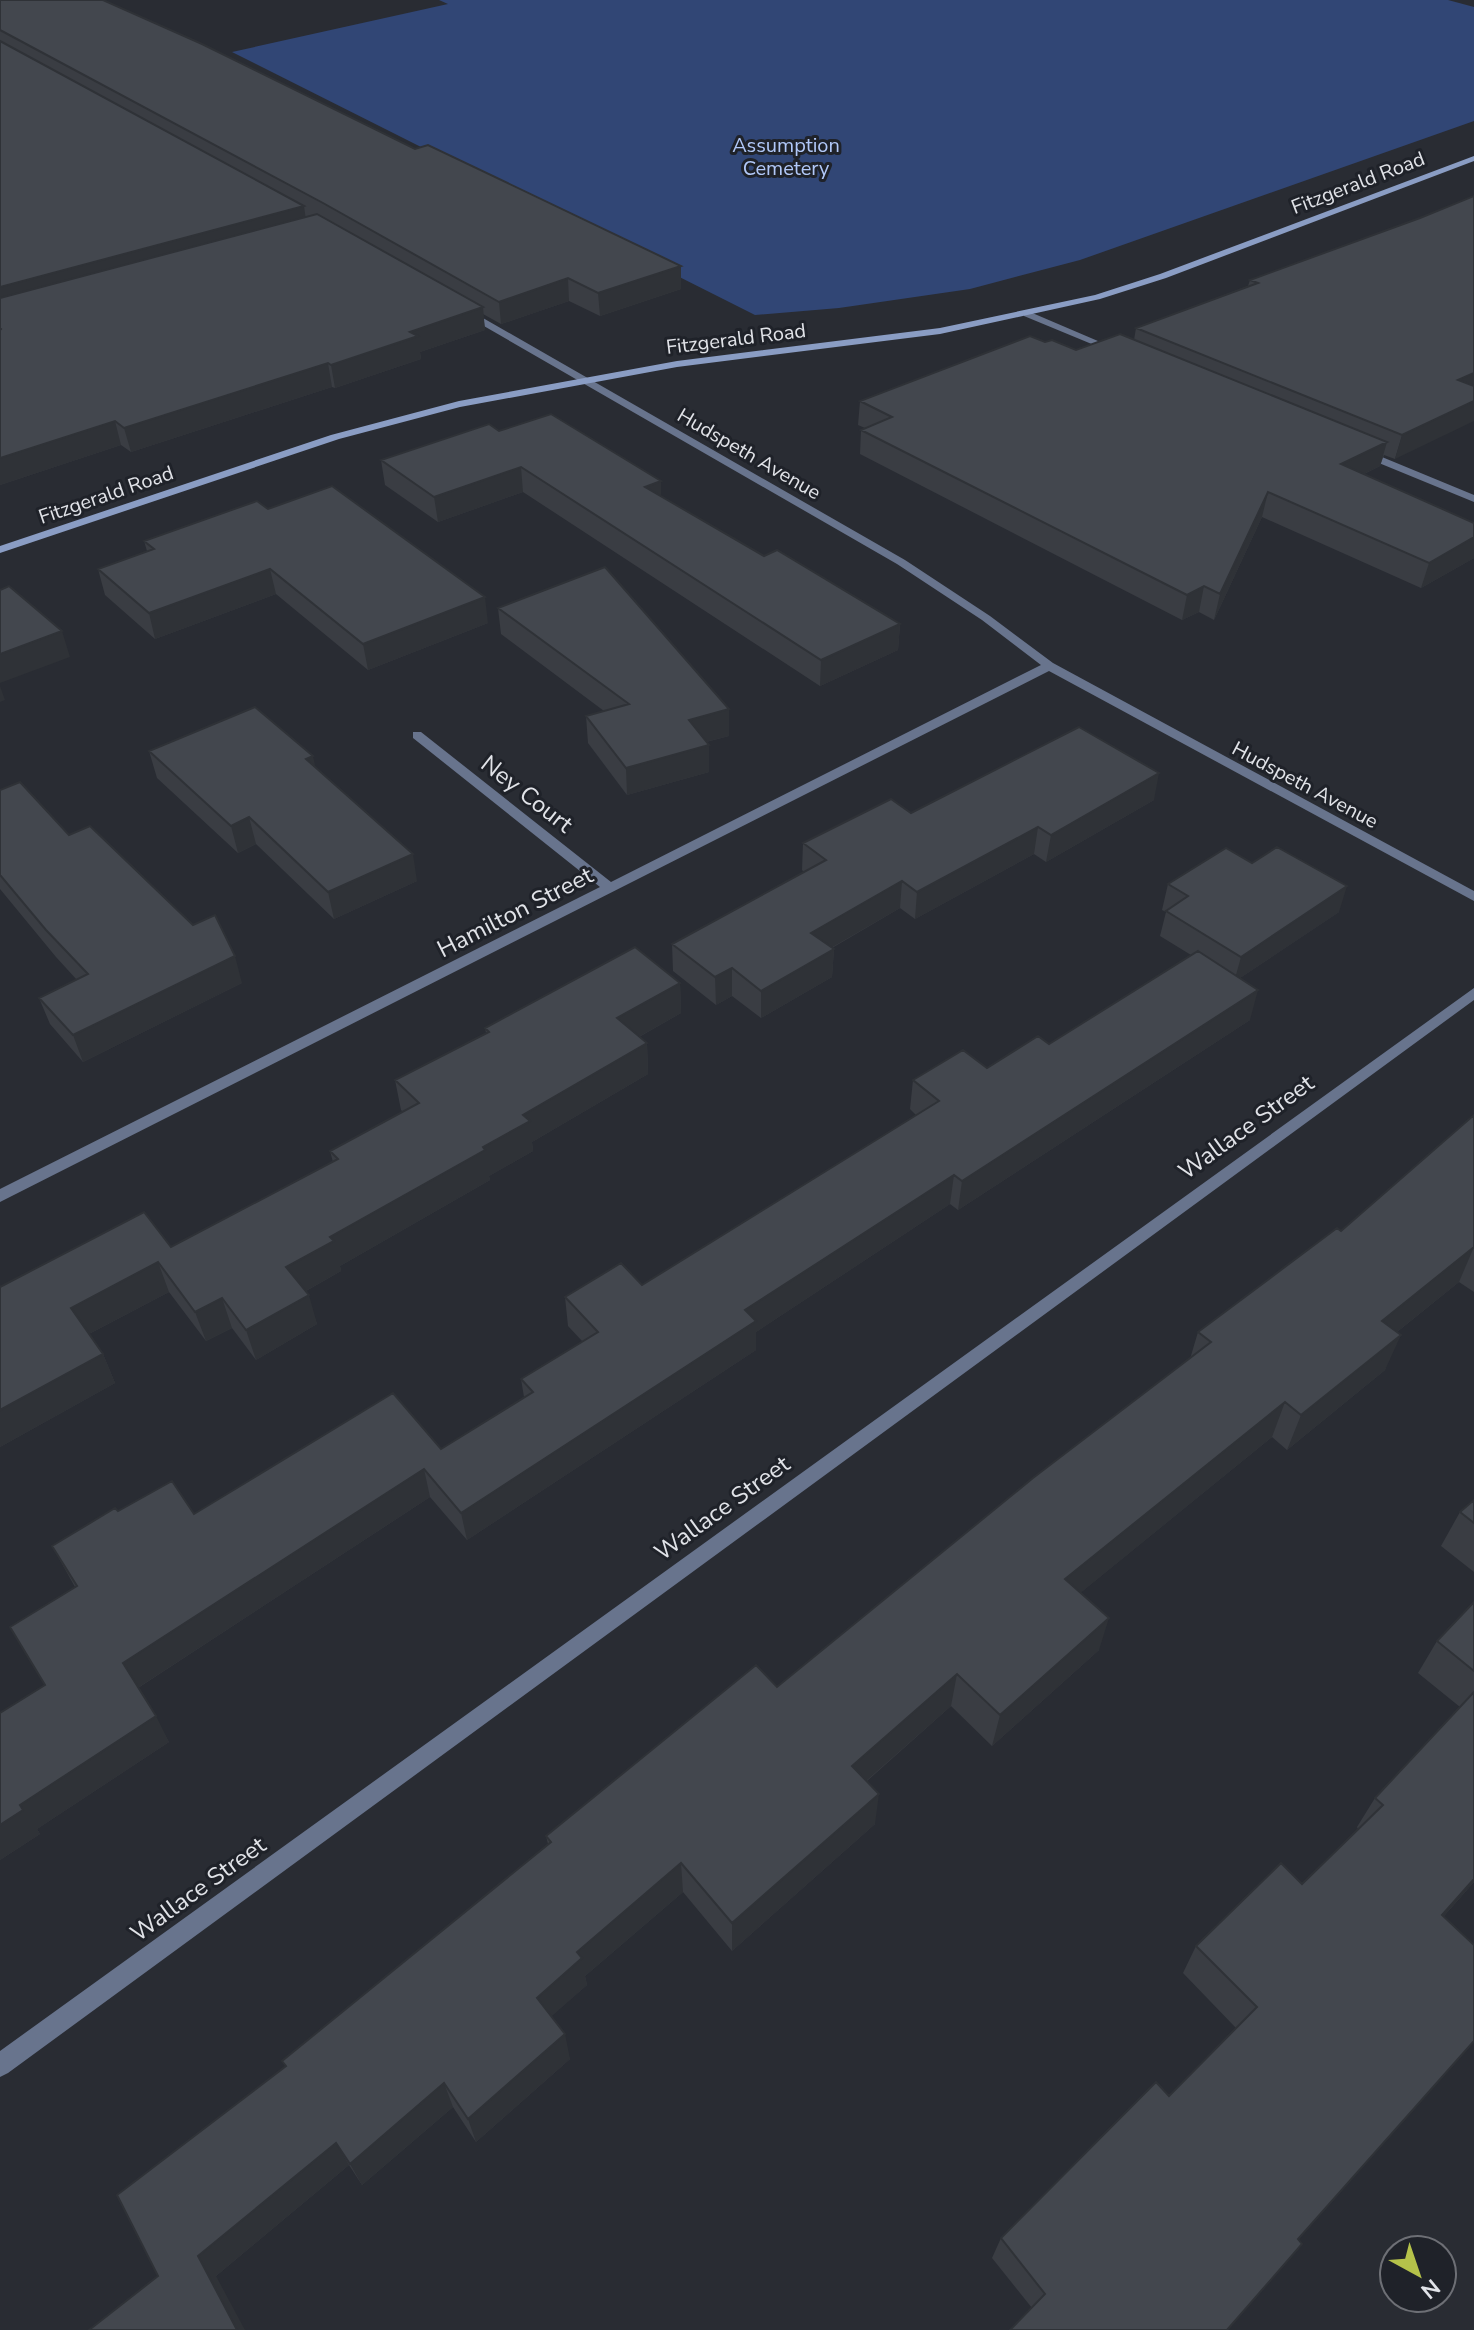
<svg xmlns="http://www.w3.org/2000/svg" width="1474" height="2330" font-family="'Nunito Sans',sans-serif">
<style>
.green{fill:#314675}
.lines{fill:none;stroke-linecap:round;stroke-linejoin:round}
.street{fill:#68748d;fill-rule:evenodd}
.secondary{fill:#8a9dc4;fill-rule:evenodd}
.wall{fill:#3a3d43}
.shaded-wall{fill:#2f3237}
.building{fill:#43474e;stroke:#2f3237;stroke-width:2}
.labels{text-anchor:middle;dominant-baseline:central;stroke-width:6;stroke-linejoin:round;paint-order:stroke}
.far-park-label{font-size:20px;fill:#b1c8f8;stroke:#1f2229}
.far-street-label{font-size:20px;fill:#e1e3e8;stroke:#1f2229}
.street-label{font-size:24px;fill:#e1e3e8;stroke:#1f2229}
</style>
<rect width="100%" height="100%" fill="#292c33"/>
<path class="green" d="M 439,0 L 1448,0 L 1474,7 L 1474,121 L 1080,260 L 970,289 L 839,308 L 755,315 L 232,52 L 448,4 Z"/>
<g class="lines">
<path class="street" d="M 463,310 L 469,310 L 905,560 L 990,616 L 1053,663 L 1474,891 L 1474,901 L 1049,671 L 0,1202 L 0,1189 L 600,887 L 413,738 L 413,732 L 421,732 L 611,882 L 1041,665 L 982,620 L 897,564 L 463,314 Z
M 1024,312 L 1030,312 L 1119,350 L 1111,352 L 1024,316 Z
M 1357,450 L 1365,450 L 1474,495 L 1474,502 L 1357,454 Z
M 1474,988 L 1474,1000 L 8,2073 L 0,2077 L 0,2051 Z"/>
<path class="secondary" d="M 1474,156 L 1474,161 L 1166,278 L 1100,299 L 940,334 L 677,367 L 460,407 L 339,439 L 0,553 L 0,546 L 331,435 L 459,401 L 677,361 L 940,328 L 1095,295 L 1160,274 Z"/>
</g>
<path class="wall" d="M 0,0 L 681,289 L 600,316 L 569,301 L 501,324 L 483,314 L 485,330 L 420,352 L 421,359 L 335,388 L 332,387 L 131,452 L 121,445 L 0,485 Z
M 1474,196 L 1395,459 L 1384,455 L 1380,466 L 1364,474 L 1474,523 L 1474,558 L 1421,588 L 1262,517 L 1214,620 L 1199,612 L 1182,620 L 860,454 L 861,430 L 865,428 L 858,425 L 860,401 L 1045,342 L 1076,350 L 1134,340 L 1136,328 L 1248,286 L 1250,280 L 1420,218 Z
M 499,431 L 661,481 L 661,496 L 764,556 L 900,624 L 898,650 L 820,686 L 523,492 L 438,522 L 385,485 L 381,460 Z
M 268,509 L 488,623 L 368,670 L 276,594 L 155,639 L 105,595 L 98,569 L 147,551 L 144,541 Z
M 498,608 L 729,709 L 729,736 L 706,742 L 709,772 L 627,795 L 588,743 L 586,716 L 604,711 L 501,634 Z
M 149,751 L 316,767 L 417,881 L 334,919 L 256,844 L 238,853 L 157,778 Z
M 0,790 L 69,835 L 242,983 L 83,1062 L 50,1024 L 39,998 L 77,980 L 56,957 L 0,889 Z
M 1154,800 L 1046,862 L 1034,854 L 915,919 L 900,908 L 832,948 L 834,949 L 832,977 L 761,1018 L 732,996 L 716,1005 L 673,971 L 672,944 L 804,872 L 802,870 L 803,843 L 911,813 Z
M 1168,884 L 1339,912 L 1240,978 L 1250,1020 L 958,1210 L 950,1204 L 756,1332 L 756,1350 L 467,1540 L 430,1497 L 138,1688 L 169,1742 L 37,1829 L 40,1834 L 0,1860 L 45,1685 L 75,1587 L 52,1546 L 118,1511 L 194,1514 L 441,1449 L 524,1397 L 521,1379 L 583,1342 L 568,1326 L 565,1297 L 642,1285 L 916,1115 L 910,1109 L 913,1080 L 987,1068 L 1049,1044 L 1191,955 L 1160,936 L 1166,912 L 1162,910 Z
M 680,983 L 681,1013 L 639,1037 L 647,1043 L 648,1074 L 532,1142 L 533,1151 L 489,1176 L 490,1180 L 340,1266 L 341,1271 L 306,1291 L 317,1324 L 256,1360 L 232,1328 L 206,1341 L 169,1292 L 89,1334 L 103,1354 L 115,1383 L 0,1447 L 0,1287 L 171,1247 L 333,1162 L 330,1151 L 403,1112 L 401,1110 L 395,1080 L 486,1033 L 485,1028 Z
M 1474,1115 L 1474,1292 L 1459,1282 L 1397,1332 L 1385,1370 L 1287,1450 L 1272,1437 L 1080,1593 L 1099,1650 L 992,1746 L 951,1706 L 867,1781 L 875,1824 L 732,1951 L 683,1892 L 585,1976 L 587,1985 L 551,2016 L 570,2059 L 476,2142 L 453,2107 L 362,2185 L 349,2165 L 216,2276 L 158,2276 L 548,1844 L 546,1836 L 777,1687 L 1190,1359 L 1198,1332 L 1341,1231 Z
M 1474,1500 L 1474,1572 L 1441,1546 L 1460,1512 Z
M 1474,1602 L 1474,1882 L 1444,1916 L 1298,2239 L 1032,2308 L 992,2258 L 1001,2238 L 1169,2096 L 1236,2028 L 1183,1973 L 1196,1946 L 1302,1884 L 1358,1829 L 1357,1827 L 1375,1798 L 1460,1707 L 1418,1673 L 1437,1641 Z"/>
<path class="shaded-wall" d="M 304,206 L 307,227 L 0,312 L 0,287 Z
M 681,266 L 681,289 L 600,316 L 598,293 Z
M 568,278 L 569,301 L 501,324 L 499,302 Z
M 483,307 L 485,330 L 420,352 L 421,359 L 335,388 L 331,365 L 410,332 Z
M 328,363 L 332,387 L 131,452 L 124,428 Z
M 1474,373 L 1474,393 L 1458,380 Z
M 1474,401 L 1474,421 L 1395,459 L 1402,435 Z
M 115,421 L 121,445 L 0,485 L 0,458 Z
M 1387,442 L 1380,466 L 1335,488 L 1341,464 Z
M 521,467 L 523,492 L 438,522 L 434,497 Z
M 661,481 L 661,506 L 645,487 Z
M 1268,492 L 1262,517 L 1214,620 L 1220,594 Z
M 1474,537 L 1474,558 L 1421,588 L 1429,563 Z
M 270,569 L 276,594 L 155,639 L 149,613 Z
M 1204,586 L 1199,612 L 1182,620 L 1187,595 Z
M 485,597 L 488,623 L 368,670 L 363,644 Z
M 900,624 L 898,650 L 820,686 L 821,660 Z
M 62,631 L 70,657 L 0,683 L 0,654 Z
M 0,686 L 5,700 L 0,702 Z
M 729,709 L 729,736 L 689,746 L 689,720 Z
M 709,745 L 709,772 L 627,795 L 626,768 Z
M 313,756 L 319,783 L 306,759 Z
M 1159,773 L 1154,800 L 1046,862 L 1051,835 Z
M 249,817 L 256,844 L 238,853 L 231,826 Z
M 1038,827 L 1034,854 L 915,919 L 917,892 Z
M 413,854 L 417,881 L 334,919 L 328,892 Z
M 902,881 L 900,908 L 810,960 L 811,933 Z
M 1347,886 L 1339,912 L 1234,982 L 1241,957 Z
M 834,949 L 832,977 L 761,1018 L 761,991 Z
M 235,956 L 242,983 L 83,1062 L 73,1035 Z
M 732,968 L 732,996 L 716,1005 L 715,977 Z
M 680,983 L 681,1013 L 619,1048 L 617,1018 Z
M 1258,990 L 1250,1020 L 958,1210 L 962,1181 Z
M 647,1043 L 648,1074 L 532,1142 L 533,1151 L 489,1176 L 490,1180 L 340,1266 L 341,1271 L 295,1297 L 286,1267 L 330,1237 L 483,1147 L 523,1115 Z
M 954,1175 L 950,1204 L 756,1332 L 756,1350 L 467,1540 L 461,1513 L 745,1310 Z
M 1474,1247 L 1459,1282 L 1367,1356 L 1382,1321 Z
M 158,1262 L 169,1292 L 83,1337 L 71,1308 Z
M 309,1295 L 317,1324 L 256,1360 L 246,1330 Z
M 222,1298 L 232,1328 L 206,1341 L 195,1312 Z
M 1401,1335 L 1385,1370 L 1287,1450 L 1301,1415 Z
M 103,1354 L 115,1383 L 0,1447 L 0,1410 Z
M 1285,1402 L 1272,1437 L 1057,1612 L 1065,1579 Z
M 424,1469 L 430,1497 L 136,1689 L 123,1663 Z
M 1109,1618 L 1099,1650 L 992,1746 L 1000,1715 Z
M 957,1674 L 951,1706 L 849,1796 L 852,1766 Z
M 156,1716 L 169,1742 L 37,1829 L 40,1834 L 0,1860 L 0,1825 L 20,1805 Z
M 879,1794 L 875,1824 L 732,1951 L 732,1923 Z
M 681,1863 L 683,1892 L 585,1976 L 587,1985 L 543,2024 L 537,1998 L 577,1952 Z
M 1474,1879 L 1474,1882 L 1421,1942 L 1442,1915 Z
M 565,2034 L 570,2059 L 476,2142 L 468,2119 Z
M 444,2083 L 453,2107 L 362,2185 L 350,2164 Z
M 336,2143 L 349,2165 L 216,2276 L 245,2330 L 237,2330 L 198,2256 Z"/>
<path class="building" d="M 0,0 L 103,0 L 202,44 L 415,149 L 428,145 L 681,266 L 598,293 L 568,278 L 499,302 L 323,203 L 0,30 Z
M 0,41 L 304,206 L 0,287 Z
M 1474,196 L 1474,373 L 1458,380 L 1474,386 L 1474,401 L 1402,435 L 1136,328 L 1258,283 L 1250,280 L 1420,218 Z
M 317,214 L 483,307 L 410,332 L 418,336 L 331,365 L 328,363 L 124,428 L 115,421 L 0,458 L 0,330 L 1,329 L 0,328 L 0,298 Z
M 1120,334 L 1387,442 L 1341,464 L 1474,523 L 1474,537 L 1429,563 L 1268,492 L 1220,594 L 1204,586 L 1187,595 L 861,430 L 892,417 L 860,401 L 1030,336 L 1045,342 L 1052,340 L 1076,350 Z
M 551,414 L 661,481 L 645,487 L 764,556 L 777,550 L 900,624 L 821,660 L 521,467 L 434,497 L 381,460 L 489,424 L 499,431 Z
M 332,486 L 485,597 L 363,644 L 270,569 L 149,613 L 98,569 L 154,549 L 144,541 L 257,501 L 268,509 Z
M 605,567 L 729,709 L 689,720 L 709,745 L 626,768 L 586,716 L 629,704 L 498,608 Z
M 9,586 L 62,631 L 0,654 L 0,590 Z
M 255,707 L 313,756 L 306,759 L 413,854 L 328,892 L 249,817 L 231,826 L 149,751 Z
M 1079,727 L 1159,773 L 1051,835 L 1038,827 L 917,892 L 902,881 L 811,933 L 834,949 L 761,991 L 732,968 L 715,977 L 672,944 L 826,860 L 803,843 L 891,799 L 911,813 Z
M 20,782 L 69,835 L 90,826 L 193,925 L 215,915 L 235,956 L 73,1035 L 39,998 L 88,974 L 46,930 L 0,875 L 0,790 Z
M 1277,847 L 1347,886 L 1241,957 L 1166,911 L 1188,896 L 1168,884 L 1226,848 L 1252,863 Z
M 635,947 L 680,983 L 617,1018 L 647,1043 L 523,1115 L 530,1121 L 483,1147 L 485,1150 L 330,1237 L 334,1241 L 286,1267 L 309,1295 L 246,1330 L 222,1298 L 195,1312 L 158,1262 L 71,1308 L 103,1354 L 0,1410 L 0,1287 L 144,1212 L 171,1247 L 338,1159 L 330,1151 L 419,1103 L 395,1080 L 489,1032 L 485,1028 Z
M 1198,951 L 1258,990 L 962,1181 L 954,1175 L 745,1310 L 756,1321 L 461,1513 L 424,1469 L 123,1663 L 156,1716 L 20,1805 L 23,1810 L 0,1825 L 0,1713 L 45,1685 L 10,1627 L 77,1586 L 52,1546 L 115,1508 L 118,1511 L 172,1481 L 194,1514 L 393,1393 L 441,1449 L 533,1392 L 521,1379 L 598,1332 L 565,1297 L 621,1263 L 642,1285 L 939,1101 L 913,1080 L 963,1050 L 987,1068 L 1038,1036 L 1049,1044 Z
M 1474,1115 L 1474,1247 L 1382,1321 L 1401,1335 L 1301,1415 L 1285,1402 L 1065,1579 L 1109,1618 L 1000,1715 L 957,1674 L 852,1766 L 879,1794 L 732,1923 L 681,1863 L 577,1952 L 582,1958 L 537,1998 L 565,2034 L 468,2119 L 444,2083 L 350,2164 L 336,2143 L 198,2256 L 237,2330 L 89,2330 L 158,2276 L 117,2195 L 286,2066 L 282,2061 L 551,1842 L 546,1836 L 756,1665 L 777,1687 L 1033,1478 L 1211,1342 L 1198,1332 L 1337,1228 L 1341,1231 Z
M 1474,1500 L 1474,1523 L 1460,1512 Z
M 1474,1602 L 1474,1671 L 1437,1641 Z
M 1474,1692 L 1474,1879 L 1442,1915 L 1474,1945 L 1474,2041 L 1298,2239 L 1302,2244 L 1227,2330 L 1010,2330 L 1045,2294 L 1001,2238 L 1156,2082 L 1169,2096 L 1257,2007 L 1196,1946 L 1281,1863 L 1302,1884 L 1383,1805 L 1375,1798 Z"/>
<g class="labels">
<g class="far-park-label">
<text x="786" y="145">Assumption<tspan x="786" dy="23">Cemetery</tspan></text>
</g>
<g class="far-street-label">
<text transform="translate(1358 183) rotate(-21)">Fitzgerald Road</text>
<text transform="translate(736 339) rotate(-7)">Fitzgerald Road</text>
<text transform="translate(749 454) rotate(30)">Hudspeth Avenue</text>
<text transform="translate(106 495) rotate(-19)">Fitzgerald Road</text>
<text transform="translate(1305 785) rotate(28)">Hudspeth Avenue</text>
</g>
<g class="street-label">
<text transform="translate(527 794) rotate(38)">Ney Court</text>
<text transform="translate(515 912) rotate(-27)">Hamilton Street</text>
<text transform="translate(1246 1127) rotate(-36)">Wallace Street</text>
<text transform="translate(722 1508) rotate(-36)">Wallace Street</text>
<text transform="translate(198 1889) rotate(-36)">Wallace Street</text>
</g>
</g>
<g transform="translate(1418 2274) rotate(140)"><circle r="38" fill="#1f2229" stroke="#6d6f75" stroke-width="2"/>
<path d="M0-6L14 30L0 20L-14 30Z" fill="#b5c24a"/>
<text y="-12" font-size="22" font-weight="bold" text-anchor="middle" fill="#e1e3e8">N</text>
</g>
</svg>
